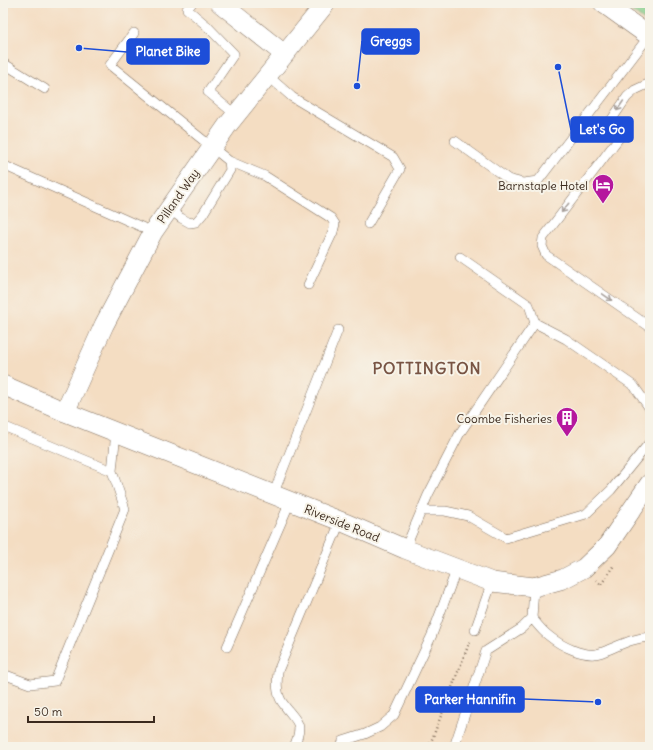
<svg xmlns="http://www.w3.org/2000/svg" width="653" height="750" font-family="Delius,sans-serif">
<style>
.green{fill:#84cd8a;stroke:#607c54}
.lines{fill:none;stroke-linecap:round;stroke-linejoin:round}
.lane-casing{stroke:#7c6957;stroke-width:10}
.street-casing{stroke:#7c6957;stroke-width:20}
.path{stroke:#7c6957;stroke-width:2.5;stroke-dasharray:1 3;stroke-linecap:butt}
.lane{stroke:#fff;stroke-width:9}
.street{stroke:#fff;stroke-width:19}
.oneway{stroke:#a79f9a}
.labels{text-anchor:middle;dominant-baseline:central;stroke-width:4;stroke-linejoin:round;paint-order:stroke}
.poi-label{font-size:12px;fill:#3b2a1e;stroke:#f7f3e8;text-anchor:end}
.street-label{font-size:12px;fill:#3b2a1e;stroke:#f7f3e8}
.district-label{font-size:16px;font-weight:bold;letter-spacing:1px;fill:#785444;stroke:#f7f3e8}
.leader{fill:none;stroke:#1d4ed8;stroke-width:1.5}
.callout-dot{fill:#1d4ed8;stroke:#f7f3e8;stroke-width:1.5}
.callout{fill:#1d4ed8;stroke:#1d4ed8;stroke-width:1.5}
.callout-label{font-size:13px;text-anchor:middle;font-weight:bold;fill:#fff}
</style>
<rect width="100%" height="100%" fill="#f7f3e8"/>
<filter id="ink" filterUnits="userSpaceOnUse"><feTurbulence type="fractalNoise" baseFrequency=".025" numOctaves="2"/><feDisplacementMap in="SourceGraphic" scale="8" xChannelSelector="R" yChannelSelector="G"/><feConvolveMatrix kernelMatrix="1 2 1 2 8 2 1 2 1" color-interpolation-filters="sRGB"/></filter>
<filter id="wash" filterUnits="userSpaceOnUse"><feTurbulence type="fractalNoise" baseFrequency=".012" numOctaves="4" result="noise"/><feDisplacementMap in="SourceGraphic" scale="16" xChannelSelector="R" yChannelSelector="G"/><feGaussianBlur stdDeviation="0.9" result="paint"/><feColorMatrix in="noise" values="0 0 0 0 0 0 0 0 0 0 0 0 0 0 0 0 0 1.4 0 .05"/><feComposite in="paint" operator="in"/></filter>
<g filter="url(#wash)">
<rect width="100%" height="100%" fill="#f4ddc2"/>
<path class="green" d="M 623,3 L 650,3 L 650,25 L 630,10 Z"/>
</g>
<g filter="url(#ink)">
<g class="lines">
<g class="lane-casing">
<path id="lane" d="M 192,3 L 187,9 L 206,25 L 234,54 L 208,92 L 236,115
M 134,33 L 110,65 L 229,161 L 230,170 L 203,214 L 196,222 L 190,223 L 181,218 L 169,209
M 3,63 L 45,89
M 267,75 L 292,97 L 393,157 L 400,169 L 368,224
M 650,83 L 635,90 L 627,97 L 612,119 L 625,130 L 543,238 L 542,246 L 546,255 L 650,327
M 455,141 L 508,179 L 523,183 L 538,181 L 649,36 L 650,37
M 229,161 L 265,176 L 331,218 L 335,224 L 333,232 L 308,285
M 3,165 L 153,232
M 460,257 L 529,305 L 535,323 L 566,339 L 634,386 L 650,409
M 3,426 L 112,471
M 273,495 L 338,330
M 421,511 L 445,511 L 468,516 L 506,538 L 586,514 L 611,490 L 650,442
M 405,549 L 428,495 L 460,433 L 535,323
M 532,618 C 537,624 542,631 549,636 C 561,646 585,658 600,653 C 617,647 631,638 650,637
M 475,630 L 492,582
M 227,647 L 290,502
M 3,674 L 30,684 L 55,681 L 125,509 L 112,471 L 116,432
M 294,747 C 305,720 296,723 282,702 C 276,693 277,681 278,671 L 340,522
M 341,747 L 343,741 L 365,734 L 380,727 L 394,715 L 432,635 L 457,568
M 454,747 L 486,651 L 522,628 L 532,618 L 534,587"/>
</g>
<g class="street-casing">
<path id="street" d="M 220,3 L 284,54
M 603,3 L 649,36
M 3,385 L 65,412 L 345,523 L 405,549 L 492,582 L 534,587 L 563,579 L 584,568 L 607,546 L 650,483
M 65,412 L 104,325 L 153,232 L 227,126 L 326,3"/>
</g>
<path class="path" d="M 596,580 L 601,585 L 614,565
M 429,747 L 470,641"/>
<use href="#lane" class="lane"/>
<use href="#street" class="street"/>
</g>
<defs><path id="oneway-shaft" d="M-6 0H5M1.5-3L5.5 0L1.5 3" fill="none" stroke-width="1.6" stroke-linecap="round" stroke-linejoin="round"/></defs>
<g class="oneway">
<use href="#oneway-shaft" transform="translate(620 106) rotate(124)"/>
<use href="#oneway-shaft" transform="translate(565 208) rotate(128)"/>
<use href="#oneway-shaft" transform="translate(607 297) rotate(35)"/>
</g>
</g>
<defs>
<g id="hotel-pin" transform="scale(1.15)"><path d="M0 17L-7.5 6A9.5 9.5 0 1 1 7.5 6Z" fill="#b5179e" stroke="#f7f3e8"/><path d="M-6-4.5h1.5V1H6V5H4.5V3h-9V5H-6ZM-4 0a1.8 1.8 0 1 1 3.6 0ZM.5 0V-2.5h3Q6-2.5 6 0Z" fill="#fff"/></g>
<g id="building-pin" transform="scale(1.15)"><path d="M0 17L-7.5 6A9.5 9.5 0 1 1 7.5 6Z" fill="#b5179e" stroke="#f7f3e8"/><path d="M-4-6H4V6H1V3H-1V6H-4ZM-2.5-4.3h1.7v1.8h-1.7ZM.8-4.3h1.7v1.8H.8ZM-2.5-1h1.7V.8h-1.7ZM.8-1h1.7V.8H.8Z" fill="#fff"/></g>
</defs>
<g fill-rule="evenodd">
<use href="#hotel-pin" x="603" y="185"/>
<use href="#building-pin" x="567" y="418"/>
</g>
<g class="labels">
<g class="poi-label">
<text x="588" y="185">Barnstaple Hotel</text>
<text x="552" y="418">Coombe Fisheries</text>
</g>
<g class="street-label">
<text transform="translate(178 196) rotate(-55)">Pilland Way</text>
<text transform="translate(342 523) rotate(22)">Riverside Road</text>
</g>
<g class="district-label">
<text x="427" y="368">POTTINGTON</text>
</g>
</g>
<path class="leader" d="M357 86L362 41M79 48L127 52M558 67L571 130M598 702L524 699"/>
<g class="callout-dot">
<circle cx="357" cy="86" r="4"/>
<circle cx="79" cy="48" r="4"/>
<circle cx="558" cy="67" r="4"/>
<circle cx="598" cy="702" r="4"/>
</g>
<g class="callout">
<rect x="362" y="29" width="57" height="25" rx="4"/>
<rect x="127" y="39" width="82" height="25" rx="4"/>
<rect x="571" y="117" width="62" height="25" rx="4"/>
<rect x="416" y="687" width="108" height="25" rx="4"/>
</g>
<g class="callout-label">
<text x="391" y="46">Greggs</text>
<text x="168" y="56">Planet Bike</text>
<text x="602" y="134">Let's Go</text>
<text x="470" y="704">Parker Hannifin</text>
</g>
<rect width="653" height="750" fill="none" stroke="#f7f3e8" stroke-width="16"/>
<path d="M28 716v6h126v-6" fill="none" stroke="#3b2a1e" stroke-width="2"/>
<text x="34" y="716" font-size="12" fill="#3b2a1e" stroke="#f7f3e8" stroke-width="3" paint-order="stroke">50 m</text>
</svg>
